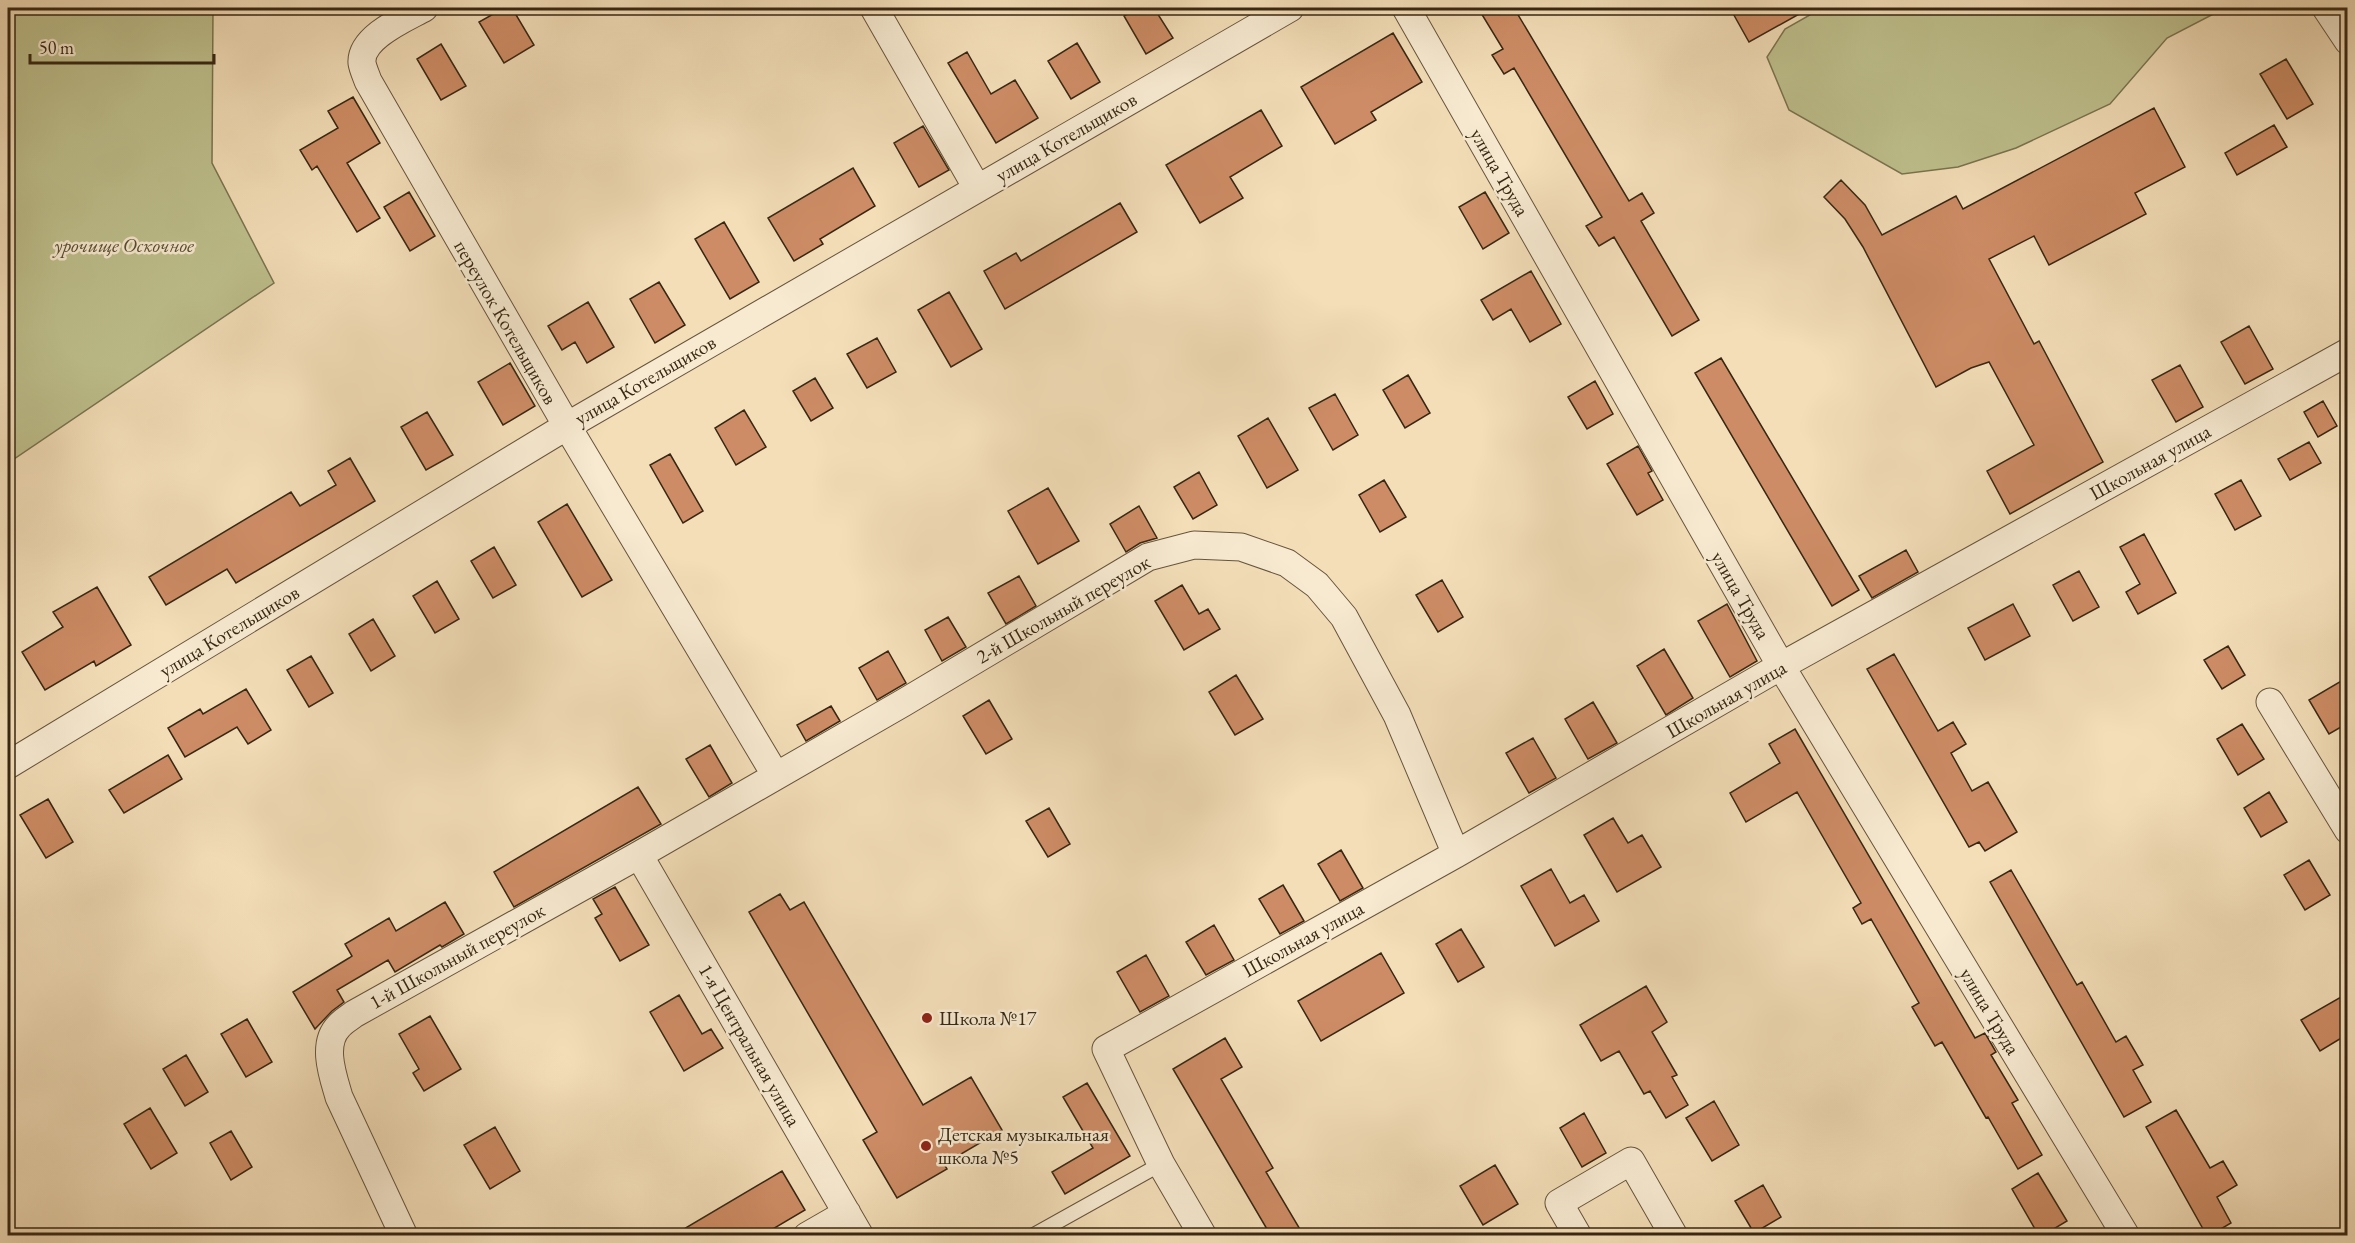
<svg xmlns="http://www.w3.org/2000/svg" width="2355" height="1243" font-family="'EB Garamond',serif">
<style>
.green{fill:#bec08d;stroke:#7a7450;stroke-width:1.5}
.building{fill:#cd8c65;stroke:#372713;stroke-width:1.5}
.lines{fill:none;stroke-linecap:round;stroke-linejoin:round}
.lane-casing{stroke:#66553c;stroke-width:16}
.street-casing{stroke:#66553c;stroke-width:29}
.lane{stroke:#f7ead1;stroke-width:14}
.street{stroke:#f7ead1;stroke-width:27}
.poi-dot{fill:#8f2418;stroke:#f7ead1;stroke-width:2}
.labels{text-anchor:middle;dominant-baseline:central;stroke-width:5;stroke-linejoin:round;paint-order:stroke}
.street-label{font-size:20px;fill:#372713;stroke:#f7ead1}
.park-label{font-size:20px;font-style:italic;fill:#594d32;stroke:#f7ead1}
.poi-label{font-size:20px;fill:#372713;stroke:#f7ead1;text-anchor:start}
</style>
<rect width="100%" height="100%" fill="#f3deb8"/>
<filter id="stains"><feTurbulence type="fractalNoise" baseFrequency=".00333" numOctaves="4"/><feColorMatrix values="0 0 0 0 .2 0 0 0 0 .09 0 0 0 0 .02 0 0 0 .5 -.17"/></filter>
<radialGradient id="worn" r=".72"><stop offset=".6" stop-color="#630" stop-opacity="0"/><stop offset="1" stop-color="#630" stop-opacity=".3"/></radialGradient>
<path class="green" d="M 8,8 L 213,8 L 212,163 L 274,283 L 8,463 Z
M 1822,8 L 2225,8 L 2167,38 L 2110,104 L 2016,148 L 1958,167 L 1902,174 L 1789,110 L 1767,57 L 1785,29 Z"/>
<path class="building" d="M 504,8 L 512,8 L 534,45 L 504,63 L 479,22 Z
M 1138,8 L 1154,8 L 1173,38 L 1146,54 L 1124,16 Z
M 1478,8 L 1514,8 L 1629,201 L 1642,193 L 1654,213 L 1641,221 L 1699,320 L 1672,336 L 1614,237 L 1599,246 L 1586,226 L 1602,217 L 1514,68 L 1504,74 L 1492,55 L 1503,49 Z
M 1730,8 L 1810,8 L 1749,42 Z
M 1393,33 L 1422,82 L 1371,112 L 1376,120 L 1335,144 L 1301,87 Z
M 1077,43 L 1100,82 L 1071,99 L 1048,61 Z
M 441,44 L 466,86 L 441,100 L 417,59 Z
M 967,52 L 991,94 L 1015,80 L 1038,118 L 996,143 L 948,63 Z
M 2286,59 L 2313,104 L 2287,119 L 2260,74 Z
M 353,97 L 380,143 L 347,163 L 380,218 L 357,232 L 317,166 L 312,170 L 300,150 L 338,128 L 328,111 Z
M 2154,108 L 2185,167 L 2135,193 L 2146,214 L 2049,265 L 2034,236 L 1989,259 L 2034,344 L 2039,341 L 2103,462 L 2010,514 L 1987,471 L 2034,445 L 1989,362 L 1971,368 L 1936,387 L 1863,247 L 1845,219 L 1824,197 L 1841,180 L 1865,205 L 1882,235 L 1956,196 L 1963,209 Z
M 1261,110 L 1282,146 L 1230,177 L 1243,198 L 1200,223 L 1166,165 Z
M 2274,125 L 2287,147 L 2237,175 L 2225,153 Z
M 923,126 L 949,170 L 919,187 L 894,143 Z
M 853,168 L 875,206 L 820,239 L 823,244 L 794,261 L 768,218 Z
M 409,192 L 435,236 L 410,251 L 384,207 Z
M 1485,192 L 1509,233 L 1483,249 L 1459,207 Z
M 1120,203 L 1137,232 L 1005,309 L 984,271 L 1016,253 L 1021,261 Z
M 724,222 L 759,282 L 730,299 L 695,239 Z
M 1531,271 L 1561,324 L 1530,342 L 1511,309 L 1493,320 L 1481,300 Z
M 659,282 L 685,325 L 655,343 L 630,299 Z
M 949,292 L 982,349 L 951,367 L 918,310 Z
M 588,302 L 614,347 L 587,363 L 575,342 L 562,350 L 548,326 Z
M 2249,326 L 2273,369 L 2245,384 L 2221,342 Z
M 877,338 L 896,372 L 867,388 L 847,354 Z
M 1721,358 L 1859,590 L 1832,606 L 1695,373 Z
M 510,363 L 535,406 L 503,425 L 478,382 Z
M 2180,365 L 2203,407 L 2176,422 L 2152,380 Z
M 1408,375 L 1430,413 L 1405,428 L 1383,390 Z
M 815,378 L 833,408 L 811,421 L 793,391 Z
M 1595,381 L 1613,414 L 1587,429 L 1568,397 Z
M 1335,394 L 1358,435 L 1333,450 L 1309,408 Z
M 2323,401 L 2337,426 L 2318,437 L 2304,412 Z
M 744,410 L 766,447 L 736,465 L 715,428 Z
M 427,412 L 453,455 L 426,470 L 401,427 Z
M 1268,418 L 1298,470 L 1267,488 L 1238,436 Z
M 2309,442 L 2321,463 L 2290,480 L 2278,459 Z
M 1638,446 L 1652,471 L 1648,473 L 1663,500 L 1637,515 L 1607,464 Z
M 670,454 L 703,511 L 683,523 L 650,465 Z
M 350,458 L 375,501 L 236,583 L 227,569 L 166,605 L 149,577 L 291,492 L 300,506 L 336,485 L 328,471 Z
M 1199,472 L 1217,505 L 1193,519 L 1174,487 Z
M 1384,480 L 1406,517 L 1380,532 L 1359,495 Z
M 2241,480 L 2261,516 L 2235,530 L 2215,494 Z
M 1048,488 L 1079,541 L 1038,564 L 1008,511 Z
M 567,504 L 612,580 L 582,597 L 538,522 Z
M 1139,506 L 1157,538 L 1140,543 L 1126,552 L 1110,524 Z
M 2144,534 L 2176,593 L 2138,614 L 2126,592 L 2140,584 L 2120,547 Z
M 494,547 L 516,585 L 493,598 L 471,561 Z
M 1906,550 L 1918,572 L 1872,598 L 1859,576 Z
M 2079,571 L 2099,607 L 2073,621 L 2053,585 Z
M 1019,576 L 1036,606 L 1006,624 L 988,593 Z
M 1442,580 L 1463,617 L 1438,632 L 1416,595 Z
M 437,581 L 459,619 L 435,633 L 413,596 Z
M 1182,585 L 1199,614 L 1208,609 L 1220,629 L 1184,650 L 1155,601 Z
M 97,587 L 131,645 L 96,666 L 94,661 L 45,690 L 22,652 L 63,627 L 53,612 Z
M 1727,604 L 1757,661 L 1730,677 L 1698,621 Z
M 2013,604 L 2030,636 L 1985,660 L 1968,628 Z
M 948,617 L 966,647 L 942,661 L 925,630 Z
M 373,619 L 395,656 L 371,671 L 349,634 Z
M 2228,646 L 2245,675 L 2222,689 L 2204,660 Z
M 1664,649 L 1693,698 L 1666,715 L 1637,666 Z
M 888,651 L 906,683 L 877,700 L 859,668 Z
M 1894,654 L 1938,731 L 1953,722 L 1966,744 L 1951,753 L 1972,791 L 1988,782 L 2017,832 L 1985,851 L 1979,842 L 1969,847 L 1867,669 Z
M 311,656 L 333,693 L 309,707 L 287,670 Z
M 1236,675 L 1263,719 L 1235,735 L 1209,692 Z
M 2348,677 L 2348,723 L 2329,734 L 2309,700 Z
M 246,689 L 271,730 L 248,744 L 237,727 L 185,757 L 168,728 L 200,709 L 203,714 Z
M 989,700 L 1012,739 L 986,754 L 963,716 Z
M 1593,702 L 1617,743 L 1588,759 L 1565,719 Z
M 831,706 L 840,721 L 806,741 L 797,725 Z
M 2242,724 L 2264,759 L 2238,775 L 2217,739 Z
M 1795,729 L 1975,1038 L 1985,1033 L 1996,1052 L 1991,1055 L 2018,1100 L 2012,1103 L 2042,1155 L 2018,1169 L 1988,1117 L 1986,1118 L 1942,1042 L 1935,1046 L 1912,1007 L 1919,1003 L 1871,919 L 1862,924 L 1853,908 L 1861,903 L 1797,792 L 1746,822 L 1730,793 L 1780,763 L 1769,744 Z
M 1533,738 L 1556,778 L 1529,793 L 1506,753 Z
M 710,745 L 732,783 L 709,797 L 686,759 Z
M 168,755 L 182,779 L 124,813 L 109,790 Z
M 638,787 L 661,824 L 514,907 L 494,872 Z
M 2269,792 L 2287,822 L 2261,837 L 2244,808 Z
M 48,799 L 73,842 L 46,858 L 20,815 Z
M 1049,808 L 1070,844 L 1048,857 L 1026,821 Z
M 1613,818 L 1628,843 L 1642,835 L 1661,867 L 1617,892 L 1584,835 Z
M 1341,850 L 1363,888 L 1340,901 L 1318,864 Z
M 2309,860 L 2330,895 L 2305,910 L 2284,875 Z
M 1551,869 L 1570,903 L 1584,895 L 1599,921 L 1555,946 L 1521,886 Z
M 2011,870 L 2077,985 L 2082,982 L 2116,1042 L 2126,1036 L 2143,1065 L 2133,1070 L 2151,1102 L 2124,1117 L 1990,882 Z
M 1283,885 L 1304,921 L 1280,934 L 1259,899 Z
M 615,887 L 649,945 L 620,961 L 595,918 L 602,914 L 593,899 Z
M 780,894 L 790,910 L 804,902 L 923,1105 L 971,1077 L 1002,1130 L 944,1164 L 947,1169 L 897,1198 L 863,1140 L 877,1132 L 749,912 Z
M 445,902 L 464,934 L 442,947 L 440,945 L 395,972 L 388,960 L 337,990 L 344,1002 L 332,1011 L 315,1029 L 293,992 L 349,958 L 352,956 L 345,944 L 389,918 L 396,931 Z
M 1214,925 L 1234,960 L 1206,975 L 1186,942 Z
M 1461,929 L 1484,967 L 1458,982 L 1436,944 Z
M 1381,953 L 1404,993 L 1321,1041 L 1298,1001 Z
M 1146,955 L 1169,996 L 1140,1012 L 1117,972 Z
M 1646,986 L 1667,1022 L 1652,1032 L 1677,1075 L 1672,1077 L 1688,1105 L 1666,1118 L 1650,1091 L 1644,1094 L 1619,1051 L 1601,1061 L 1580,1025 Z
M 2348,993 L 2348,1034 L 2320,1051 L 2301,1020 Z
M 679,995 L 702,1034 L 711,1029 L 723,1048 L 684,1071 L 650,1012 Z
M 430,1016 L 461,1069 L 424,1091 L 413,1073 L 419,1069 L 399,1034 Z
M 247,1019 L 272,1062 L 246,1077 L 221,1034 Z
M 1225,1038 L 1242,1067 L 1221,1079 L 1273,1168 L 1266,1172 L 1304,1236 L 1271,1236 L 1173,1069 Z
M 186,1055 L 208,1092 L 185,1106 L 163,1069 Z
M 1087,1083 L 1130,1156 L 1065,1194 L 1052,1172 L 1093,1148 L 1063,1097 Z
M 1714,1101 L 1739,1145 L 1712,1161 L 1686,1118 Z
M 150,1108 L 177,1153 L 151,1169 L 124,1124 Z
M 2176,1110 L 2210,1168 L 2223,1161 L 2237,1185 L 2217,1197 L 2231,1223 L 2209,1236 L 2207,1236 L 2146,1127 Z
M 1584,1113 L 1606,1153 L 1582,1167 L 1560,1128 Z
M 495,1127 L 520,1171 L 490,1189 L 464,1145 Z
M 231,1131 L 252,1167 L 231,1180 L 210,1143 Z
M 1495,1165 L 1518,1204 L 1483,1225 L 1460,1186 Z
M 782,1171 L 805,1210 L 761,1236 L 672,1236 Z
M 2038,1173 L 2067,1221 L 2042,1236 L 2039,1236 L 2012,1189 Z
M 1763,1185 L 1781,1217 L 1754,1233 L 1735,1201 Z"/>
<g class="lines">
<g class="lane-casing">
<path id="lane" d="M 1032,1236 L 1161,1164"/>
</g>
<g class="street-casing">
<path id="street" d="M 424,8 C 406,18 360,37 362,63 C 363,69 366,75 368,81 L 567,426 L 776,776
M 874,8 L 977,188
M 1406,8 L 1781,666 L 2126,1236
M 2326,8 L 2348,41
M 2270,702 L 2348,830
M 8,765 L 567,426 L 1290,8
M 639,855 L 860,1236
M 404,1236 L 339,1097 C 333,1076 321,1044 339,1026 C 343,1021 349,1018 354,1014 L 639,855 L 903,703 L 1148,557 L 1194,545 L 1241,547 L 1287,563 L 1317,585 L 1344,617 L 1397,715 L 1456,854
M 807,1236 L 847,1213
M 1203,1236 L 1161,1164 L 1106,1049 L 1456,854 L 1781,666 L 2348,352
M 1578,1236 L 1559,1203 L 1631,1161 L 1674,1236"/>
</g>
<use href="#lane" class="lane"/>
<use href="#street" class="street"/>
</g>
<g class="poi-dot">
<circle cx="927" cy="1018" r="6"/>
<circle cx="926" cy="1146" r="6"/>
</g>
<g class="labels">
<g class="street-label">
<text transform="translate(1066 137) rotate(-30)">улица Котельщиков</text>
<text transform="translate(1500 172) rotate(60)">улица Труда</text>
<text transform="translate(506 322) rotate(60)">переулок Котельщиков</text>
<text transform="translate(645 380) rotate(-30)">улица Котельщиков</text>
<text transform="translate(2150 462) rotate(-29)">Школьная улица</text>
<text transform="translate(1741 595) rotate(60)">улица Труда</text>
<text transform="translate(1063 609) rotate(-30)">2-й Школьный переулок</text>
<text transform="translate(229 631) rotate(-31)">улица Котельщиков</text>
<text transform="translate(1726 699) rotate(-30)">Школьная улица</text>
<text transform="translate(1303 939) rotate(-29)">Школьная улица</text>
<text transform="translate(457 956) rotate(-29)">1-й Школьный переулок</text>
<text transform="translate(1990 1011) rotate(59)">улица Труда</text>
<text transform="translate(750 1045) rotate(60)">1-я Центральная улица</text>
</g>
<g class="park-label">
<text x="124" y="245">урочище Оскочное</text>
</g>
<g class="poi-label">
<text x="939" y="1018">Школа №17</text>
<text x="938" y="1134">Детская музыкальная<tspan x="938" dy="23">школа №5</tspan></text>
</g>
</g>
<rect width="2355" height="1243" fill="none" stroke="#f3deb8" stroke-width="30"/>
<rect x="9" y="9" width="2337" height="1225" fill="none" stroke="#372713" stroke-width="3"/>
<rect x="15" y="15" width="2325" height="1213" fill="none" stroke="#372713" stroke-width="1.5"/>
<path d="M30 54v9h184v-9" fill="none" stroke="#372713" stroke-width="3"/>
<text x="39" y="54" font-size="18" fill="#372713" stroke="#f7ead1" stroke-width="4.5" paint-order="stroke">50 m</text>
<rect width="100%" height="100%" filter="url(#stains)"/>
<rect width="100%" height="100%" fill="url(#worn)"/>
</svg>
